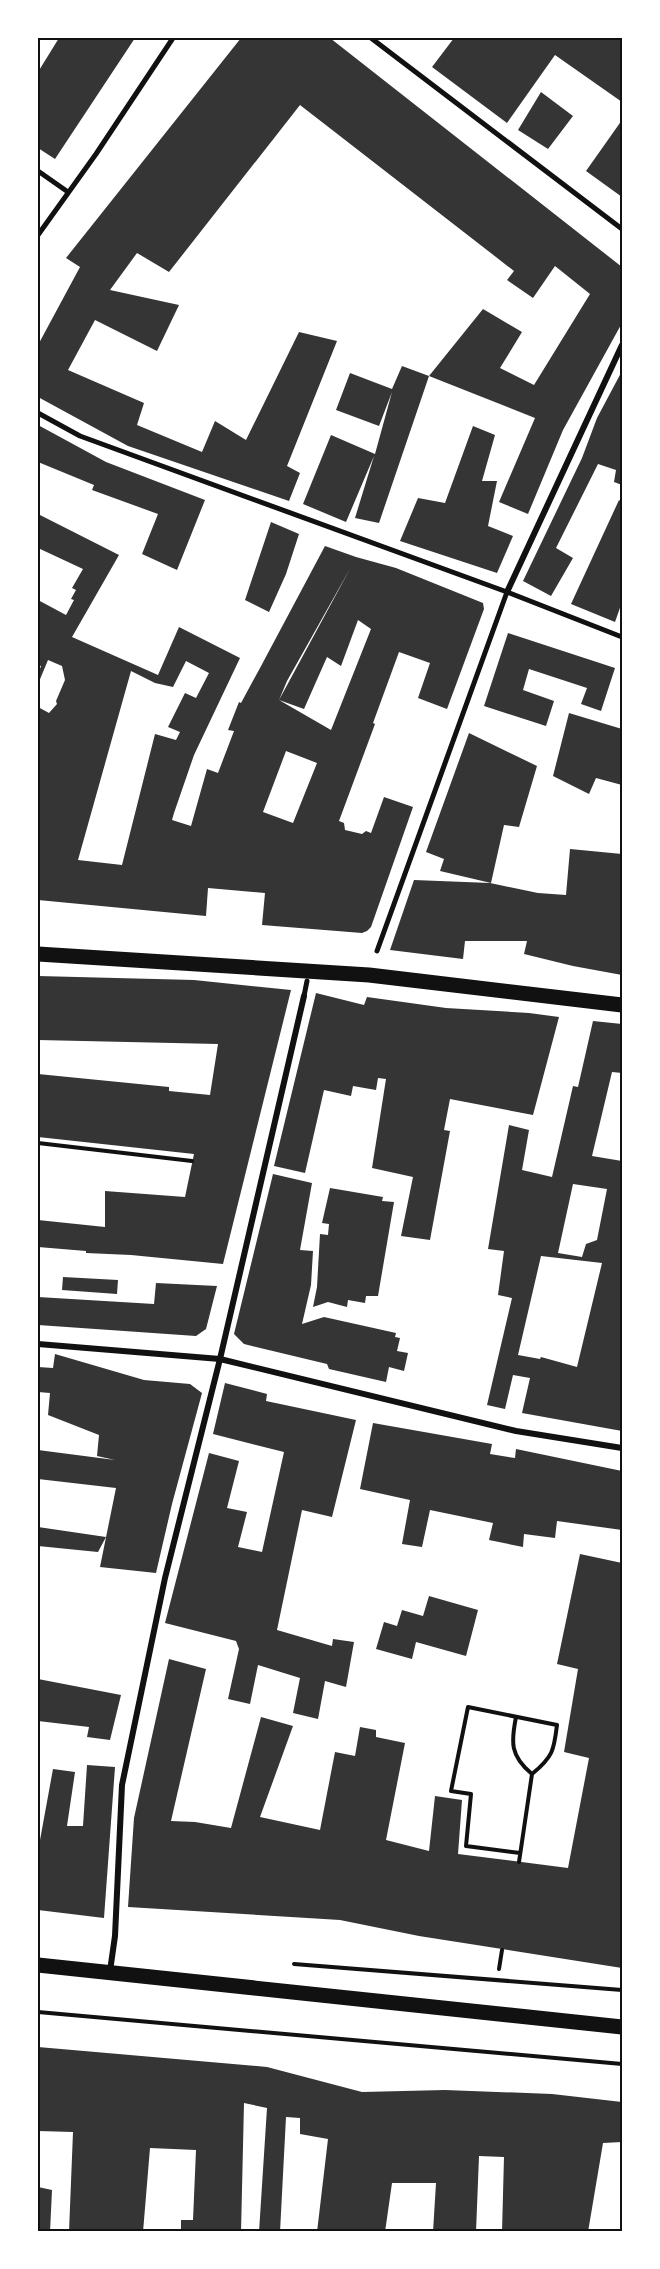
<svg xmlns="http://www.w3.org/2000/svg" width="660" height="2269" font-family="Helvetica,sans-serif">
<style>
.building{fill:#353535;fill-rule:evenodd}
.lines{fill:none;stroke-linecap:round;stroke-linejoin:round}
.path{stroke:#111;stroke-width:4}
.pedestrian{stroke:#111;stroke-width:5}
.minor{stroke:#111;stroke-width:6}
.primary{stroke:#111;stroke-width:15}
.neatline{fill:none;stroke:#111;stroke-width:2}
</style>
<rect width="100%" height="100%" fill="#fff"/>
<path class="building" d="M 59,38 L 135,38 L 55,159 L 38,148 L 38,72 Z
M 241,38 L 330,38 L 622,267 L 622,323 L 563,430 L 528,514 L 499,502 L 535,418 L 429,376 L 483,309 L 522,332 L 500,368 L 534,385 L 590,294 L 555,266 L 533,298 L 507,280 L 514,271 L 300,105 L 169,272 L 137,253 L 110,290 L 179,305 L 157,351 L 95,320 L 68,370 L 144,403 L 137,425 L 202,452 L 215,421 L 246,440 L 299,332 L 337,341 L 287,466 L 300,473 L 289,501 L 128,446 L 38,397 L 38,345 L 80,267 L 66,258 Z
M 454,38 L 622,38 L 622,102 L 555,55 L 507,123 L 432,67 Z
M 541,92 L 573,116 L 548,149 L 518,130 Z
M 622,120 L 622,197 L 586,171 Z
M 402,366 L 429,376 L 379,523 L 355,518 L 374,456 L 346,522 L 303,504 L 331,435 L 375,454 L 392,392 L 379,426 L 336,410 L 350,373 L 392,389 Z
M 622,371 L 622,485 L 614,482 L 616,470 L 598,464 L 556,548 L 573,558 L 551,596 L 523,581 L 582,458 L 597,418 Z
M 38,425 L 106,462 L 205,500 L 177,570 L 142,554 L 158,514 L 92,490 L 94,485 L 38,462 Z
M 473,426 L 495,435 L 482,481 L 497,481 L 488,526 L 513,536 L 497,573 L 400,541 L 418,498 L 445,503 Z
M 619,500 L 622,502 L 622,602 L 615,622 L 571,604 Z
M 38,514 L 119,555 L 72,637 L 158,675 L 179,627 L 240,658 L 194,755 L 174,813 L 172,820 L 191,826 L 207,769 L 218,773 L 234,731 L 228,730 L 239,702 L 241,703 L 260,668 L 325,546 L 356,557 L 396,568 L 483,603 L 484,609 L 447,709 L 418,698 L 430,663 L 399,652 L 373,723 L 375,724 L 339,821 L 344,823 L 345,830 L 362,834 L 366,831 L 371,833 L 384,797 L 413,807 L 371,927 L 367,931 L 362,933 L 262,925 L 265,893 L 208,888 L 206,916 L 38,900 L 38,707 L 49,713 L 57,704 L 56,701 L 65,680 L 62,666 L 48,660 L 38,684 L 38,674 L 41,666 L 38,665 L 38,600 L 66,615 L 74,600 L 71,599 L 76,590 L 72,588 L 83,569 L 38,548 ZM 351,567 L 279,700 L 287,681 ZM 358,620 L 371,629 L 331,730 L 279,700 L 304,709 L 327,657 L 341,666 ZM 186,661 L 209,673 L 196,698 L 185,693 L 168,727 L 180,732 L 176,740 L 155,734 L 122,865 L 78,860 L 131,671 L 155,683 L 173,687 ZM 286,751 L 317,763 L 293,823 L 263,812 Z
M 271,522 L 299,534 L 286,574 L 269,612 L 245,600 Z
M 508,633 L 615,668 L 601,711 L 581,704 L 587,688 L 529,669 L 523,690 L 554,701 L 546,726 L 484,706 Z
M 569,713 L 622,729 L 622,785 L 596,778 L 589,794 L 553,776 Z
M 469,733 L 537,766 L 519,827 L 504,825 L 491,883 L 440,871 L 444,859 L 426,852 Z
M 570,849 L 622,854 L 622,975 L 573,966 L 524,954 L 527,941 L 465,941 L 463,959 L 390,950 L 414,880 L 490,883 L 538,893 L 566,895 Z
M 38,976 L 194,980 L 291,990 L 223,1264 L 131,1255 L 86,1253 L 86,1251 L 38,1247 L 38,1220 L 105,1227 L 105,1191 L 185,1197 L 194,1154 L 38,1137 L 38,1074 L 169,1087 L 169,1091 L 210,1095 L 218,1044 L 38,1040 Z
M 316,993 L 364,1005 L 367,997 L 446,1008 L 529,1013 L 559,1017 L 533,1115 L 450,1099 L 444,1130 L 450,1131 L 430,1240 L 401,1236 L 413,1177 L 372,1168 L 386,1079 L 378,1078 L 376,1090 L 353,1086 L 351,1096 L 324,1090 L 305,1173 L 274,1166 Z
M 593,1021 L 622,1024 L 622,1073 L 612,1072 L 592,1156 L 622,1161 L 622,1431 L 522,1413 L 530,1378 L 513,1375 L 505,1409 L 487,1405 L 512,1298 L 498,1295 L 504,1251 L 488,1249 L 509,1125 L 529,1130 L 522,1170 L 552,1177 L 573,1086 L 578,1087 ZM 573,1184 L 607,1189 L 597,1240 L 586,1244 L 582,1257 L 558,1253 ZM 541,1256 L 602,1263 L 577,1367 L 541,1357 L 540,1359 L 518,1355 Z
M 273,1174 L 312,1183 L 300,1250 L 313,1251 L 311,1285 L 302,1324 L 324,1317 L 396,1333 L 395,1337 L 400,1338 L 397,1351 L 408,1353 L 404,1371 L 389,1367 L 386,1382 L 329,1369 L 327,1364 L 244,1344 L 234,1334 Z
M 330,1188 L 383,1197 L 382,1201 L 394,1202 L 378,1296 L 366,1296 L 365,1303 L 348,1300 L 347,1307 L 328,1302 L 313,1307 L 317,1287 L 320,1234 L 328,1235 L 329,1224 L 322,1223 Z
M 63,1277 L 118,1280 L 117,1294 L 62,1290 Z
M 156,1283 L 217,1286 L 206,1329 L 196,1336 L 38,1325 L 38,1297 L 154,1304 Z
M 55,1354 L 144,1380 L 190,1384 L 202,1393 L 172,1504 L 156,1573 L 100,1567 L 116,1488 L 38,1479 L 38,1450 L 115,1460 L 97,1456 L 99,1435 L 48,1415 L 50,1393 L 38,1392 L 38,1367 L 53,1368 Z
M 225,1383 L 267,1394 L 266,1401 L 356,1420 L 332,1517 L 302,1510 L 277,1630 L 332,1646 L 333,1639 L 354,1642 L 346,1687 L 325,1681 L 318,1719 L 293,1713 L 300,1678 L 258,1665 L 250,1704 L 228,1699 L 239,1649 L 236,1641 L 165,1623 L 209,1453 L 239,1461 L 227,1508 L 247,1512 L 238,1547 L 262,1552 L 284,1452 L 213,1434 Z
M 373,1423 L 492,1444 L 490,1454 L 515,1458 L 516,1449 L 622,1471 L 622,1530 L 557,1521 L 555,1538 L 524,1534 L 523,1547 L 489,1540 L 493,1523 L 430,1510 L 422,1547 L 402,1544 L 410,1500 L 360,1489 Z
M 38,1527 L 106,1537 L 98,1552 L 38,1546 Z
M 580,1554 L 622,1563 L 622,1968 L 419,1936 L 340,1920 L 128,1907 L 134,1818 L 169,1659 L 206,1669 L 171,1821 L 195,1822 L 231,1828 L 261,1717 L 293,1726 L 260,1817 L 320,1830 L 335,1752 L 355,1756 L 360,1727 L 376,1730 L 376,1737 L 405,1743 L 386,1840 L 429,1851 L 435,1796 L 462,1800 L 458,1854 L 568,1868 L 589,1758 L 564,1752 L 578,1669 L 557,1664 Z
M 429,1596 L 478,1610 L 466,1656 L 416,1642 L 412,1659 L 376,1649 L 384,1622 L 397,1626 L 402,1610 L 423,1616 Z
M 38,1679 L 121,1695 L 110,1740 L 87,1737 L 89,1727 L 38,1721 Z
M 87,1765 L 115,1767 L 104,1918 L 38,1910 L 38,1851 L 53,1769 L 75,1772 L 67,1826 L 83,1826 Z
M 38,2047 L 267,2067 L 362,2092 L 445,2090 L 552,2094 L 622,2102 L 622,2142 L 603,2143 L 588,2232 L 502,2232 L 504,2157 L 479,2156 L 476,2232 L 433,2232 L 436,2183 L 392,2183 L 385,2232 L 317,2232 L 328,2139 L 300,2134 L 300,2118 L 286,2117 L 280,2232 L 259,2232 L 267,2108 L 244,2103 L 241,2232 L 181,2232 L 181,2220 L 193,2220 L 196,2150 L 150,2148 L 143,2232 L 69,2232 L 73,2132 L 38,2131 Z
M 38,2187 L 52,2190 L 50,2232 L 38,2232 Z"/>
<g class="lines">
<path class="path" d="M 38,1143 L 192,1161
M 516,1717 C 511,1742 510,1756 532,1774
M 519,1862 L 532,1774 C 553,1757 554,1750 557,1725 L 468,1707 L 451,1791 L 471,1794 L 466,1846 L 520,1853
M 294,1964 L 622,1990
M 499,1969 L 502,1950
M 38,2012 L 622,2064"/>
<path class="pedestrian" d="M 371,38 L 622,229
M 38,171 L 68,192
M 38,235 L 96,154 L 173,38
M 38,413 L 80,436 L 507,592 L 622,637
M 377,951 L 507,592
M 304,996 L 307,981"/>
<path class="minor" d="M 507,592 L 622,345
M 38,1344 L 220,1359 L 516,1431 L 622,1448
M 110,1971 L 115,1936 L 122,1785 L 165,1578 L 220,1359 L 304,996"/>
<path class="primary" d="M 38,954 L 369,975 L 622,1005
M 38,1965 L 622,2027"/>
</g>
<rect width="660" height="2269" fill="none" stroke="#ffffff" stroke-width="78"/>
<rect x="39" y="39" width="582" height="2191" class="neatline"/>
</svg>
